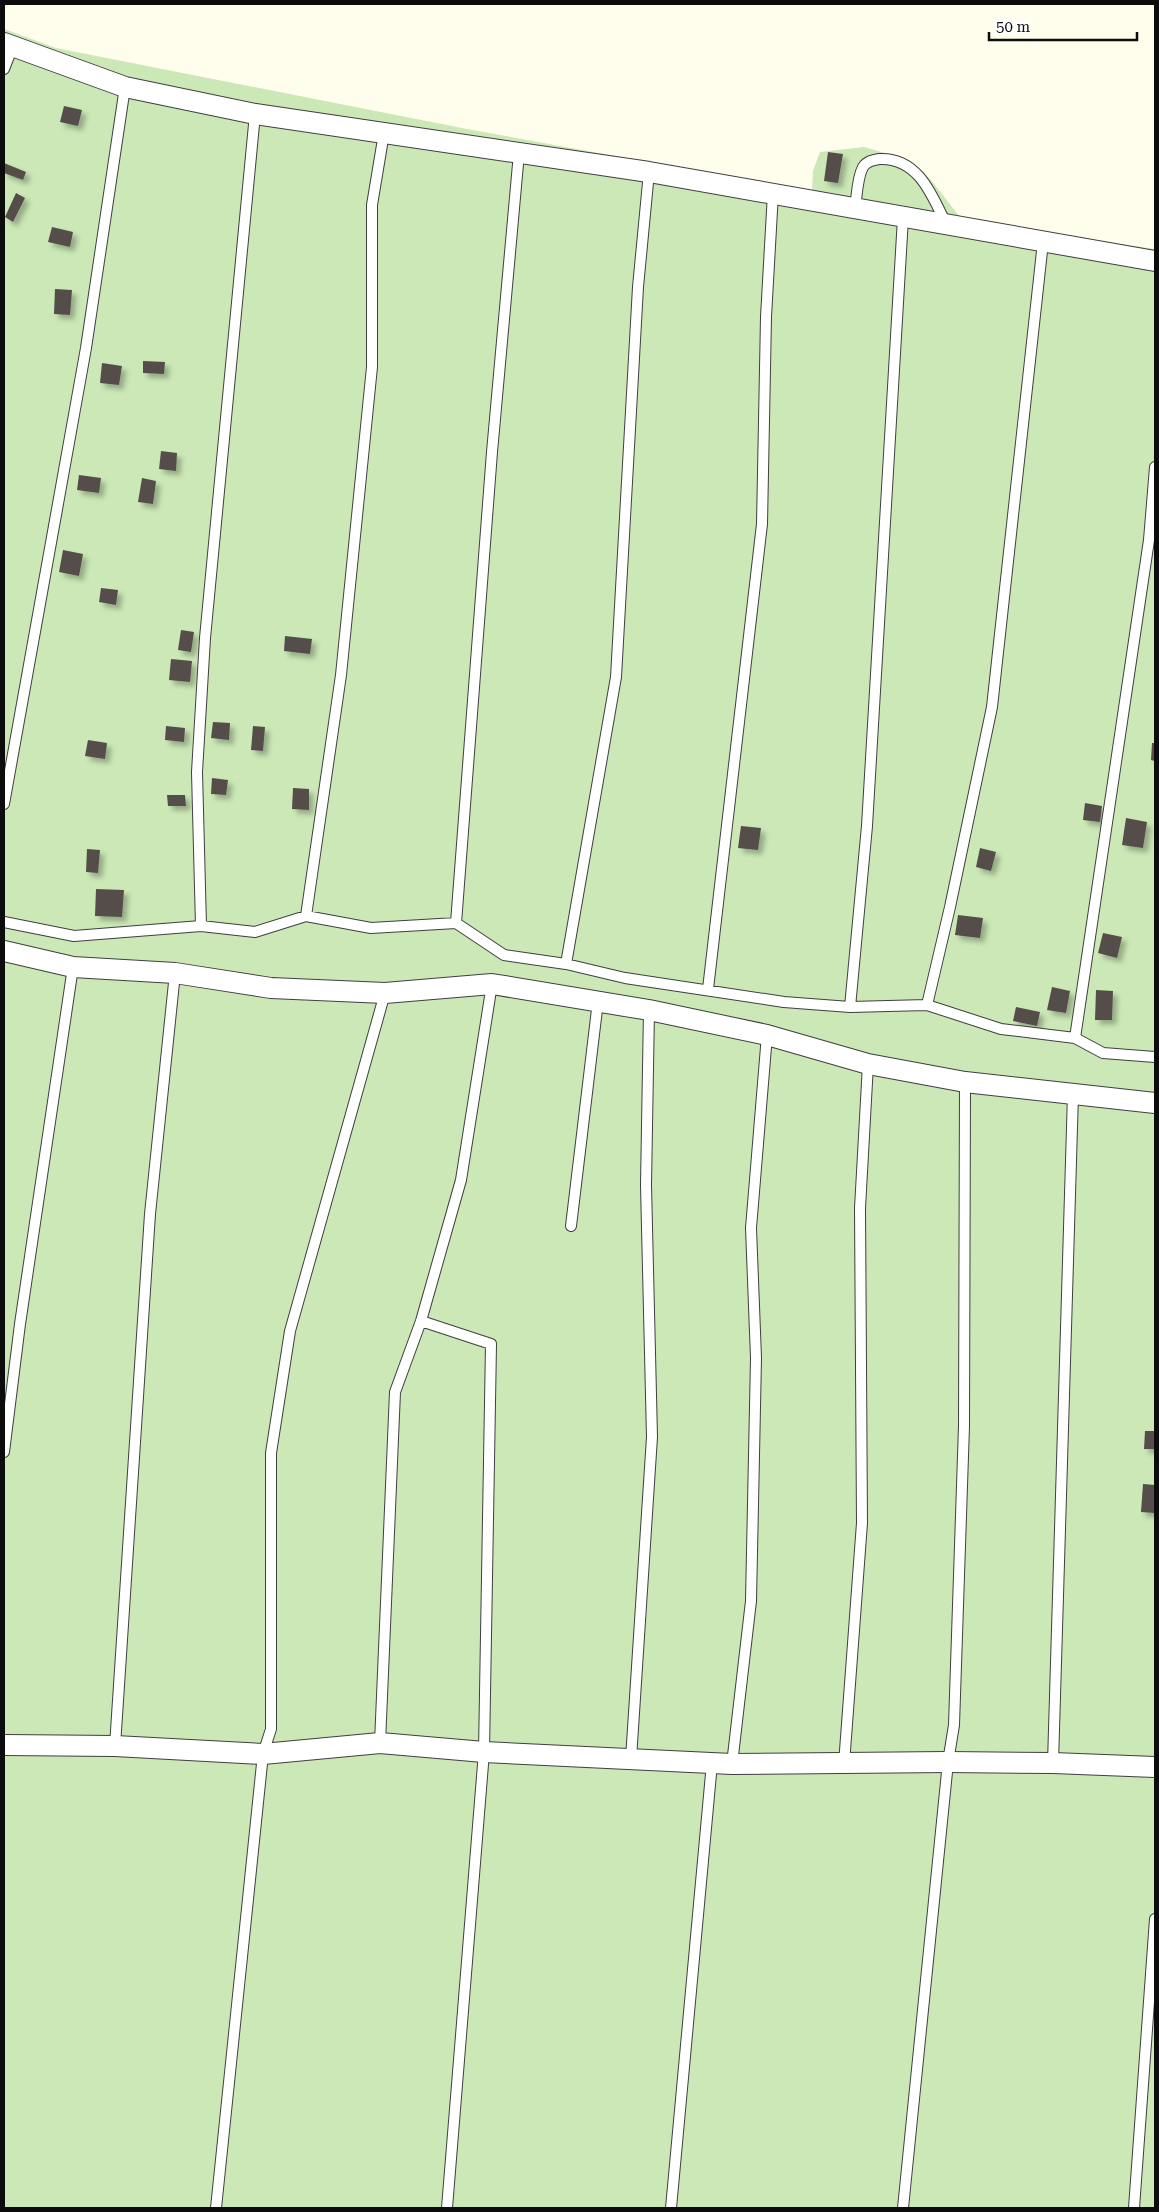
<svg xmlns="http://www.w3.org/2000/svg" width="1159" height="2212" font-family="'Roboto Serif',serif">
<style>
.green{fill:#cbe8b6}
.building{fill:#544e49;filter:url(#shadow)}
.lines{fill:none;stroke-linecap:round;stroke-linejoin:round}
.service-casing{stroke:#3f3f3f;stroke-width:12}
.minor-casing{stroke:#3f3f3f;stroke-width:22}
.service{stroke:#fff;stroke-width:10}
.minor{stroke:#fff;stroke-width:20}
</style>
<defs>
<filter id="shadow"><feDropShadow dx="4.5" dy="4.5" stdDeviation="2.5" flood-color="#0004"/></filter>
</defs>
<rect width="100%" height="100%" fill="#fffdeb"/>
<path class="green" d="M 4,29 L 56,48 L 467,129 L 812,192 L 813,171 L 820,152 L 864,147 L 909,160 L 931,180 L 963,221 L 1155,249 L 1155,2208 L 4,2208 Z"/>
<path class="building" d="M 64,106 L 82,110 L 78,126 L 60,122 Z
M 828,152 L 843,154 L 838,183 L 824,181 Z
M 4,163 L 26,172 L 23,180 L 4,173 Z
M 16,193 L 25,198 L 13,222 L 5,217 Z
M 52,227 L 73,232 L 70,247 L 48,242 Z
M 55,289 L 72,290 L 70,315 L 54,314 Z
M 143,361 L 165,362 L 164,374 L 143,373 Z
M 102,363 L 122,366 L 119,385 L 100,383 Z
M 161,451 L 177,453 L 176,471 L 159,469 Z
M 79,475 L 101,478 L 99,493 L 77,490 Z
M 142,478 L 156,481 L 153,504 L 138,502 Z
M 63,550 L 83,554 L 79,576 L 59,572 Z
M 101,588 L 118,590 L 116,605 L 99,602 Z
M 181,630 L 194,632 L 191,652 L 178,650 Z
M 285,636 L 312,639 L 310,654 L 284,651 Z
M 171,659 L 192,661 L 190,682 L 169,680 Z
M 213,722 L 230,723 L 229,740 L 211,738 Z
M 166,726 L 185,728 L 184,742 L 165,740 Z
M 253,726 L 265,727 L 263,751 L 251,750 Z
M 88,740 L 107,743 L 105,759 L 85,756 Z
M 1152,743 L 1155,743 L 1155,761 L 1151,760 Z
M 212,778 L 228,780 L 226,795 L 211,794 Z
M 293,788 L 309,789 L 309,810 L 292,809 Z
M 167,795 L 185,795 L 186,806 L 168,806 Z
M 1085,803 L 1102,806 L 1100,822 L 1083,820 Z
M 1126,818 L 1147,822 L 1143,848 L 1122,845 Z
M 741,826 L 761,828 L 758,850 L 738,848 Z
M 980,848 L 996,852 L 991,871 L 976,867 Z
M 87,849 L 100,850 L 98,873 L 86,872 Z
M 96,889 L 124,890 L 122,917 L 95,916 Z
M 958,915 L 983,918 L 980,938 L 955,935 Z
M 1103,933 L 1122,937 L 1117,958 L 1098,953 Z
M 1052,987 L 1070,991 L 1066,1013 L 1047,1010 Z
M 1096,990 L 1113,991 L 1112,1020 L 1095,1020 Z
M 1016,1007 L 1040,1012 L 1037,1026 L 1013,1021 Z
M 1145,1431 L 1155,1431 L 1155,1449 L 1144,1449 Z
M 1143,1484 L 1155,1485 L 1155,1513 L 1141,1512 Z"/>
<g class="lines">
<g class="service-casing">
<path id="service" d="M 4,69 L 13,46
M 855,208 C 857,196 857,178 863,167 C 867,161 873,160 879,159 C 918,157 932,195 946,224
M 4,804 L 86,348 L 125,87
M 306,916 L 341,675 L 372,367 L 372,205 L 384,133
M 4,922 L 74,936 L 201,926 L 255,932 L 306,916 L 371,928 L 456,923 L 504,955 L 566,964 L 625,978 L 784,1002 L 850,1007 L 927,1005 L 950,907 L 992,707 L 1043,242
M 456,923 L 492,452 L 519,153
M 201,926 L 197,772 L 205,638 L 255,114
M 566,964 L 616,677 L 638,287 L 649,172
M 708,989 L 762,524 L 766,317 L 773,193
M 927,1005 L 1001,1029 L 1075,1038 L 1103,1053 L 1155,1057
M 850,1007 L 867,826 L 903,218
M 1075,1038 L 1149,540 L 1155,467
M 571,1226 L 598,1001
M 421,1321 L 491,1344 L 484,1752 L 447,2208
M 4,1452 L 20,1324 L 73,967
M 380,1743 L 395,1392 L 421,1321 L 461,1180 L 492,984
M 115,1746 L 150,1214 L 175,973
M 631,1759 L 652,1437 L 646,1185 L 649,1010
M 1053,1763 L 1073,1094
M 732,1764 L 751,1601 L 756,1358 L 751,1228 L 767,1035
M 844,1764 L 862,1523 L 860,1208 L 868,1064
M 216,2208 L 263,1754 L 271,1729 L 271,1453 L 290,1331 L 385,993
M 671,2208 L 712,1763
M 903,2208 L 948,1762 L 954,1725 L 964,1426 L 965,1082
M 1134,2208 L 1155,1919"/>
</g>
<g class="minor-casing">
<path id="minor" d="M 4,43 L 125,87 L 255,114 L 649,172 L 1155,261
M 4,951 L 73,967 L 175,973 L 271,988 L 385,993 L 492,984 L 649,1010 L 767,1035 L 868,1064 L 965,1082 L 1155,1103
M 4,1745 L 115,1746 L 263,1754 L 380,1743 L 484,1752 L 732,1764 L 948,1762 L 1053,1763 L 1155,1767"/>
</g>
<use href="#service" class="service"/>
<use href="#minor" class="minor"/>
</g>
<rect width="1159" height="2212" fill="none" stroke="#0c0c0c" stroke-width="10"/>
<path d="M989 32v8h148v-8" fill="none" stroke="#0c0c0c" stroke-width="2.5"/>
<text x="996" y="32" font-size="15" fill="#0c0c0c" stroke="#ffffff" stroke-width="4" paint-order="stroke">50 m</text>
</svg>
